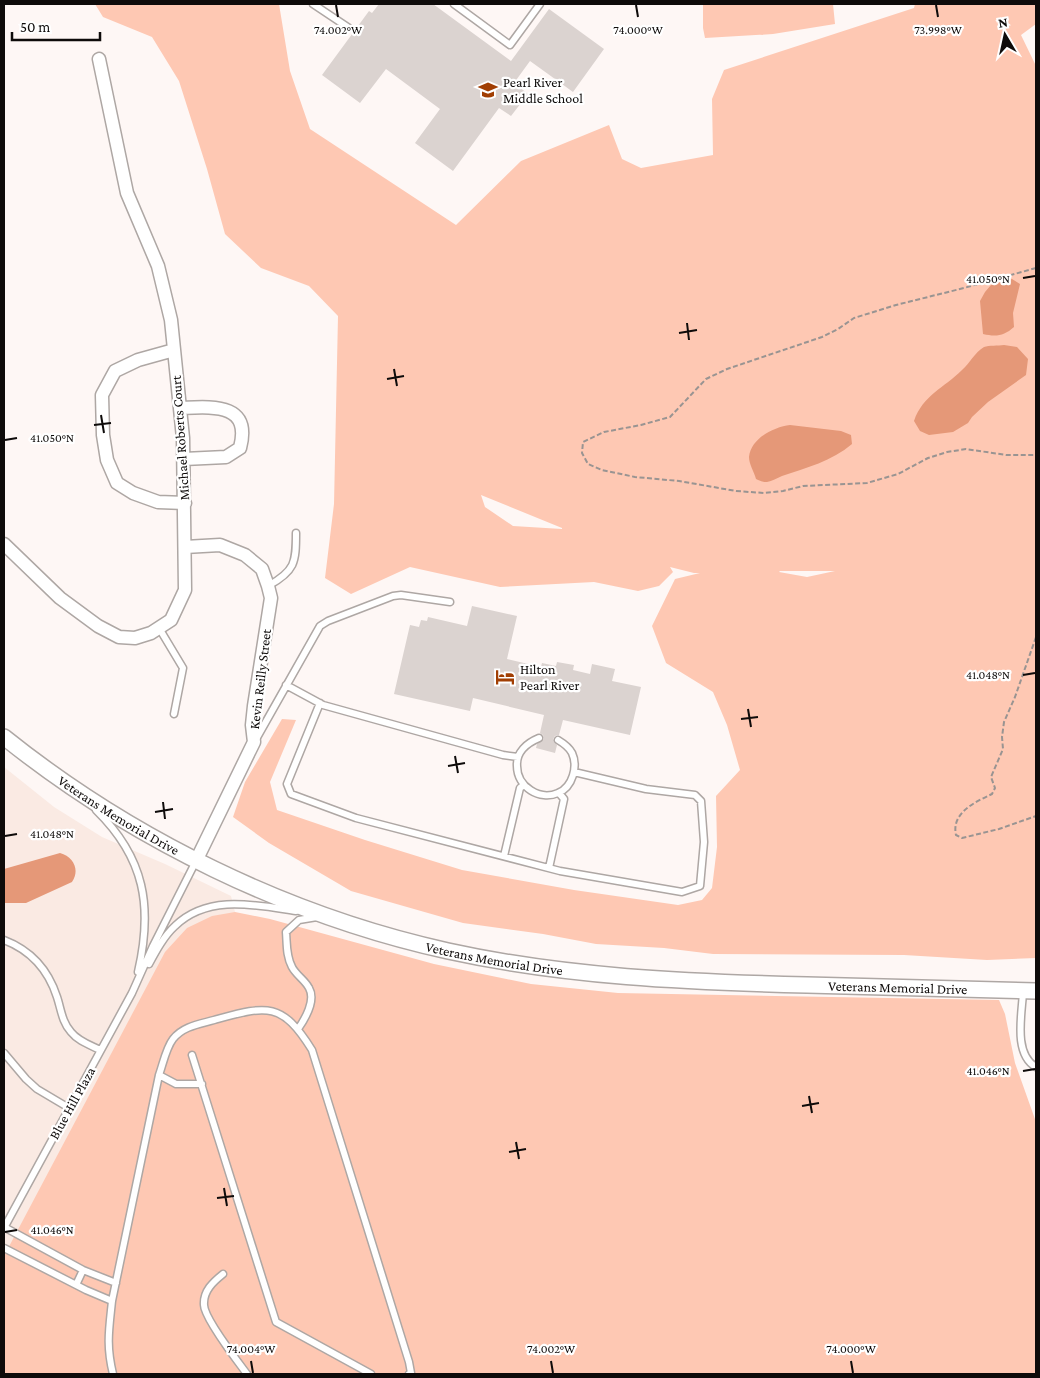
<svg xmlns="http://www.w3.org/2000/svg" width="1040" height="1378" font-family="'Crimson Pro',serif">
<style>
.built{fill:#faeae3}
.green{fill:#fec8b3;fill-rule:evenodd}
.water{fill:#e59878}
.building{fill:#dbd3d0}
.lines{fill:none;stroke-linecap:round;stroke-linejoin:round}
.service-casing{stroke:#aea7a4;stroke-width:9}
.minor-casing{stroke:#aea7a4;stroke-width:15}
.tertiary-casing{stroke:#aea7a4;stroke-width:18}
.path{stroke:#999492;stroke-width:2;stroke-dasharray:5 2.5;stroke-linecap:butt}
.service{stroke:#fff;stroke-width:6}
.minor{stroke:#fff;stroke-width:12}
.tertiary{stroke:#fff;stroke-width:15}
.ticks{fill:none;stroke:#0e0b0a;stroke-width:2}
.labels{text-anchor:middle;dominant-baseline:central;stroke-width:4.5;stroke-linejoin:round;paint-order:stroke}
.poi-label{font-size:14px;fill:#0e0b0a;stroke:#fff;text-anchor:start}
.street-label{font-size:14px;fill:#0e0b0a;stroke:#fff}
.ticks-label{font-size:12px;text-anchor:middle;fill:#0e0b0a;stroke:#fff;stroke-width:4.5;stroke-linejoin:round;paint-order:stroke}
</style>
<rect width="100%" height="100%" fill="#fef7f5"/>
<path class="built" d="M 4,767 L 54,807 L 102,837 L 165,864 L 231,896 L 236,916 L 4,1323 Z"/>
<path class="green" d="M 95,4 L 279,4 L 290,71 L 310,129 L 456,225 L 521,161 L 609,125 L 622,159 L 641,168 L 713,155 L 712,99 L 724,70 L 914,8 L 915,4 L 1036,4 L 1036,24 L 1021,35 L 1036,66 L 1036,958 L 987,960 L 904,955 L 713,954 L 664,948 L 596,944 L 543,934 L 463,923 L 351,891 L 269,843 L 233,817 L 245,782 L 282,719 L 296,720 L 270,782 L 277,810 L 365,840 L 462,870 L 574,890 L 678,905 L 702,900 L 712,888 L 717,847 L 716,796 L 740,770 L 727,725 L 713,692 L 666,663 L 652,626 L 675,579 L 700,573 L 694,573 L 670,567 L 673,572 L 659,586 L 638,591 L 594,582 L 500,587 L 410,567 L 351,594 L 325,578 L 334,504 L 338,316 L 309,286 L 261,268 L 225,234 L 207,169 L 179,81 L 152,37 L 103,17 ZM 481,495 L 562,528 L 562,529 L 513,526 L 485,507 ZM 835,571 L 807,577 L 779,572 L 780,571 Z
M 703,4 L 833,4 L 835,24 L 773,34 L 705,38 L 703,28 Z
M 235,912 L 270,919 L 434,964 L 531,984 L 618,993 L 999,1000 L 1005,1014 L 1015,1063 L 1036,1122 L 1036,1374 L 4,1374 L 4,1256 L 165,952 L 187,928 L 212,916 Z"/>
<path class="water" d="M 1012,279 L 1020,284 L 1013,313 L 1014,327 C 1004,336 996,337 983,334 L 980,301 L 985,292 L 991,285 Z
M 1004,345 L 1017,347 L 1028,359 L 1026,375 L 988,402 L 972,417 L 968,423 L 953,432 L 929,435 L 920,431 L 914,421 C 923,395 944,388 962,370 C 970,363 975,352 984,347 C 989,345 998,346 1004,345 Z
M 790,425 L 841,431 L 851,435 L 852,444 C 832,461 806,468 782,476 C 777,478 772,481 767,482 C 763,482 760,481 756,479 C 754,472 749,464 749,457 C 751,438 774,427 790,425 Z
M 60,853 C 74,857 80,870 72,882 L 26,903 L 4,903 L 4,869 Z"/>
<path class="building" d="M 379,4 L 433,4 L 511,61 L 549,9 L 604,49 L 573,92 L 530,61 L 514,83 L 528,94 L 511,116 L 499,108 L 453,171 L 415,143 L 440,109 L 386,69 L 360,103 L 322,75 L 369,11 L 372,13 Z
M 472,606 L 517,616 L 507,659 L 541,667 L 542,663 L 556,666 L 557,662 L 574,665 L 573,670 L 590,674 L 592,664 L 615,669 L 612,681 L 641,687 L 630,735 L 563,720 L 559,735 L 555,736 L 553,739 L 557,745 L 555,753 L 536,748 L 537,744 L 544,739 L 543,735 L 540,733 L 544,715 L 473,698 L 470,711 L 394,694 L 410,625 L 419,627 L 421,620 L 427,621 L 428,617 L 467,626 Z"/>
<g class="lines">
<g class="service-casing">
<path id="service" d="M 313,4 L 349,28
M 454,4 L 510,45 L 540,4
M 268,586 C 295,571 296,563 296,533
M 159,628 L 183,668 L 174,714
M 286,685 L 323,705 L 503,755 L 518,757
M 320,703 L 287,784 L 291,794 L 356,818 L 560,871 L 682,892 L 700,886 L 704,842 L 701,801 L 695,795 L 646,789 L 574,772
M 539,738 C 527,743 516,752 517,766 C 517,787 540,801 558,793 C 573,787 578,766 572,753 C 569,747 563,743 558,740
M 255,741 L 320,626 L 328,621 L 393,596 L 401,595 L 450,602
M 96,810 C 145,858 153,907 138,972
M 504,856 L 520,788 L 524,785
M 549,868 L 564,799 L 559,793
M 4,940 C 30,950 48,969 57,997 C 61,1009 62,1022 71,1032 C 78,1041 90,1045 100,1050
M 149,964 C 156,951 164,936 175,926 C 208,894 255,905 296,911
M 1023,992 C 1022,1014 1013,1054 1036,1067
M 298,1029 C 305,1019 316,1000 309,988 C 305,980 296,975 292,967 C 286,956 287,944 286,932 L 299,920 L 317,917
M 4,1053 L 26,1079 L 37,1089 L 69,1108
M 192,1055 L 276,1322 L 371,1374
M 159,1075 L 176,1084 L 202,1084
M 4,1227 L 83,1270 L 116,1283
M 4,1228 L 132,993 L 153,946 L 196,861
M 4,1248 L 86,1290 L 112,1301
M 223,1274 C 213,1282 203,1291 204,1305 C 204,1318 238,1362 247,1374
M 76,1285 L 83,1270
M 113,1374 C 106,1345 109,1330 112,1301 L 159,1075 C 163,1064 166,1048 173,1039 C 183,1026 200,1024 214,1020 C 266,1006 281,1000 312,1050 L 409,1362 L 411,1373 L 409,1374"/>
</g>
<g class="minor-casing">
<path id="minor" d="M 174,350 L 138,360 L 115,371 L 102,395 L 103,435 L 107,460 L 117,483 L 133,493 L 158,502 L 185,503
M 180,408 C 211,407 252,402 240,448 L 226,457 L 184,459
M 4,544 L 60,598 L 98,626 L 119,637 L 135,638 L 151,633 L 171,620 L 185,590 L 183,438 L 171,320 L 158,266 L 127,193 L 99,59
M 185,547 L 220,545 L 245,555 L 262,569 L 268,586 L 271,598 L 254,706 L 252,725 L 254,742 L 196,861"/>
</g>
<g class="tertiary-casing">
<g id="tertiary">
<path id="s1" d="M 4,737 C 131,839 289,916 448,951 C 566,977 687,982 807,985 C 883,987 960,989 1036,991"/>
</g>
</g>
<path class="path" d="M 1036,268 L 964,288 L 896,305 L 854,318 L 838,329 L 822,337 L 727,369 L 706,379 L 670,417 L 641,425 L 604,432 L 583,442 L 582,453 L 588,464 L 602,470 L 635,477 L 679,481 L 736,491 L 764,493 L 783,491 L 803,486 L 867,483 L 898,474 L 928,458 L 947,452 L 966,449 L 1006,455 L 1036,455
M 1036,637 L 1015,697 L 1004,722 L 1002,737 L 1003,749 L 991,777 L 995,788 L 992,794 C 975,802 951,813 956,835 L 962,838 L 999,829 L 1036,816"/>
<use href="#service" class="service"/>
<use href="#minor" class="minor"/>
<use href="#tertiary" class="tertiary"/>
</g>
<path class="ticks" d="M 336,5 L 338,17M 636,5 L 638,17M 936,5 L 938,17M 1023,278 L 1035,276M 687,323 L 689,340M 679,333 L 697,330M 394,369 L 397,386M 387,379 L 404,376M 101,415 L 104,433M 94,425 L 111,423M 5,440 L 17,438M 1023,675 L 1035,673M 748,709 L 751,727M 741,719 L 758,717M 455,756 L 458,773M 448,766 L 465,763M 163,802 L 165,819M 155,812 L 173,809M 5,836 L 17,834M 1023,1071 L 1035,1069M 809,1096 L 812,1113M 802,1106 L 819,1103M 516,1142 L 519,1159M 509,1152 L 526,1149M 224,1188 L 227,1206M 217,1198 L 234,1196M 5,1232 L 17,1230M 251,1361 L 253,1373M 551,1361 L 553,1373M 851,1361 L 853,1373"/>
<defs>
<g id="school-bare" transform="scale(1.5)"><path d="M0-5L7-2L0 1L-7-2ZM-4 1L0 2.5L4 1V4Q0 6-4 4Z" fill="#a13e03" stroke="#fff" stroke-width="2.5" paint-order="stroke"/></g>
<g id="hotel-bare" transform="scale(1.5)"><path d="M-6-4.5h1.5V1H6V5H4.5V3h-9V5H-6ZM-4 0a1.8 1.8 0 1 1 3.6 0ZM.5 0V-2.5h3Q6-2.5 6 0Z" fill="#a13e03" stroke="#fff" stroke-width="2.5" paint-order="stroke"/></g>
</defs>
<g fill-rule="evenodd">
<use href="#school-bare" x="488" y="90"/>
<use href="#hotel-bare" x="505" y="677"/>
</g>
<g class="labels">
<g class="poi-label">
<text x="503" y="82">Pearl River<tspan x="503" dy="16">Middle School</tspan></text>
<text x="520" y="669">Hilton<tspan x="520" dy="16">Pearl River</tspan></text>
</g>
<g class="street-label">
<text transform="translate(180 438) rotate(-94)">Michael Roberts Court</text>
<text transform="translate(260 679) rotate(-83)">Kevin Reilly Street</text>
<text stroke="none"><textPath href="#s1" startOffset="139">Veterans Memorial Drive</textPath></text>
<text stroke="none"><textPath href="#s1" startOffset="544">Veterans Memorial Drive</textPath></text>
<text stroke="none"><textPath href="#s1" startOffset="949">Veterans Memorial Drive</textPath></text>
<text transform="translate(72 1103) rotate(-61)">Blue Hill Plaza</text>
</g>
</g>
<g class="ticks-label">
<text x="938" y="34">73.998°W</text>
<text x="338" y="34">74.002°W</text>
<text x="638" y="34">74.000°W</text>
<text x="988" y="283">41.050°N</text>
<text x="52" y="442">41.050°N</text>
<text x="988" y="679">41.048°N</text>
<text x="52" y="838">41.048°N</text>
<text x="988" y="1075">41.046°N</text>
<text x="52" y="1234">41.046°N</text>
<text x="251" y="1353">74.004°W</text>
<text x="551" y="1353">74.002°W</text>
<text x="851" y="1353">74.000°W</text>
</g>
<rect width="1040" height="1378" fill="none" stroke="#0e0b0a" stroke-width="10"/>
<g transform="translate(1005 35) rotate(351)" stroke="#ffffff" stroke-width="4" paint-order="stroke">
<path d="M0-4L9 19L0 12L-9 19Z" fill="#0e0b0a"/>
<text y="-8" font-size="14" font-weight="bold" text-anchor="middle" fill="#0e0b0a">N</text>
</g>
<path d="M12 32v8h88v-8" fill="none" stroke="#0e0b0a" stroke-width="2.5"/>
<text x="20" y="32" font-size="15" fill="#0e0b0a" stroke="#ffffff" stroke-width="4" paint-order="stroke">50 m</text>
</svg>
